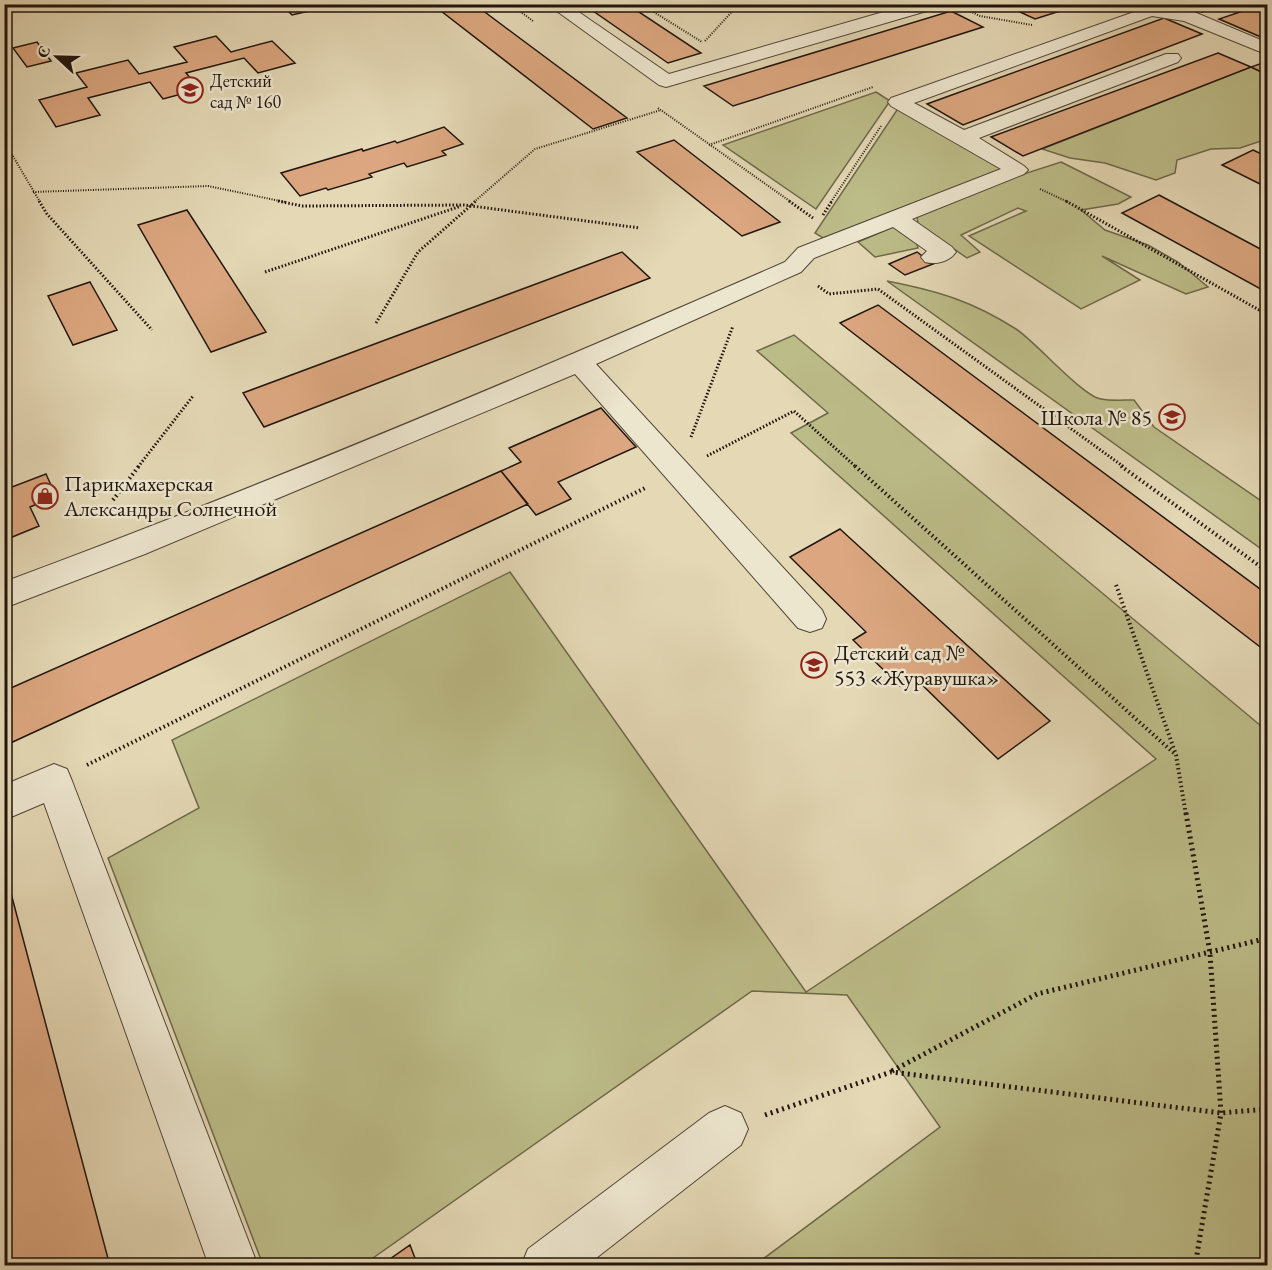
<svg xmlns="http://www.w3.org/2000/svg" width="1272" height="1270" font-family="'EB Garamond',serif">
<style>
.green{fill:#bcbc88;stroke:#6e684a;stroke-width:1.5}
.building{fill:#dca780;stroke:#20150d;stroke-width:1.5}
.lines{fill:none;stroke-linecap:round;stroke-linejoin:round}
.minor-casing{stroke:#514637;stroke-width:2}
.path-far3{stroke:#20150d;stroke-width:2;stroke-dasharray:1 1.5;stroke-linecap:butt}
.path-far2{stroke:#20150d;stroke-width:3;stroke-dasharray:1.5 2;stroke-linecap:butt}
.path-far1{stroke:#20150d;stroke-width:4;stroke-dasharray:1.5 3;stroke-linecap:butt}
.path{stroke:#20150d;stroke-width:5;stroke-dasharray:2 4;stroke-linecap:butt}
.minor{fill:#ede6cf;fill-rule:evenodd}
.labels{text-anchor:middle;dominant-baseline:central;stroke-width:5;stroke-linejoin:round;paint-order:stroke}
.far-poi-label{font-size:18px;fill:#20150d;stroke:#ede6cf;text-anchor:start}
.poi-label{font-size:22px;fill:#20150d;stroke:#ede6cf;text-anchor:start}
</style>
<rect width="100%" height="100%" fill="#e4d8b5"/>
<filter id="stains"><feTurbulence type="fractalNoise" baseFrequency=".00333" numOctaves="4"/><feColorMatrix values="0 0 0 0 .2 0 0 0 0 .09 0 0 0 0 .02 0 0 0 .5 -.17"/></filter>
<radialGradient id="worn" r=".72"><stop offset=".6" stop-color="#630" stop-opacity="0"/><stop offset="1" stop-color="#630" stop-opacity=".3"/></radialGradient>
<path class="green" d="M 1251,67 L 1267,75 L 1267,139 L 1240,148 L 1211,149 L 1177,160 L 1175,173 L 1156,180 L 1105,163 L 1070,158 L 1042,149 Z
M 876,92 L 890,101 L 816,209 L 723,145 Z
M 899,107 L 1005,168 L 823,238 L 815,233 Z
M 1061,162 L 1131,197 L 1118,204 L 1081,210 L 1105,230 L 1148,245 L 1178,262 L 1208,287 L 1186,294 L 1102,256 L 1140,280 L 1081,309 L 969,236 L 1026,211 L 1018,208 L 961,235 L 980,252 L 967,258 L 918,224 L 917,216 L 999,182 Z
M 893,227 L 915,237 L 918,248 L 875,257 L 858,242 Z
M 887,281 C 938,291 972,301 1016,329 C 1036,342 1082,396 1101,399 C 1111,401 1123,400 1134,400 L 1154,427 L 1267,505 L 1267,553 Z
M 794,335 L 1267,731 L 1267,1265 L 755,1265 L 940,1127 L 847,995 L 752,991 L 363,1265 L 263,1265 L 108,858 L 199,808 L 172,740 L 510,572 L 806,992 L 1156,759 L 791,433 L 828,413 L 757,351 Z"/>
<path class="building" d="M 289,4 L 302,4 L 309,11 L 292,15 L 283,6 Z
M 432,4 L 474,4 L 627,118 L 593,129 Z
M 583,4 L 627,4 L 701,53 L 668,63 Z
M 1003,4 L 1073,4 L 1076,6 L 1035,19 Z
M 1184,4 L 1224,4 L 1202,12 Z
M 1252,8 L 1268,14 L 1268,40 L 1219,19 Z
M 951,11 L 983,27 L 733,106 L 704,86 Z
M 1164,18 L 1202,34 L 963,125 L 927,104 Z
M 216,36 L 231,52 L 272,41 L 295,63 L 258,73 L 244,58 L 186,73 L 200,89 L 163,99 L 150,82 L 88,98 L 100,115 L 56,127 L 39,100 L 87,87 L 76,73 L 128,60 L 139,74 L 187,62 L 174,47 Z
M 37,42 L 51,61 L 27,67 L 13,48 Z
M 1218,53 L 1251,67 L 1023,156 L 991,137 Z
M 1268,61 L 1268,75 L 1251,67 Z
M 444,127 L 463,144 L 442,151 L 446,155 L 407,167 L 404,163 L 369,174 L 372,177 L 328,190 L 326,188 L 300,196 L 281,173 L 362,149 L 363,151 L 395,141 L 397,143 Z
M 674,140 L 780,222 L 742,236 L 637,152 Z
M 1253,150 L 1268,157 L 1268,188 L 1222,165 Z
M 1159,195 L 1268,253 L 1268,293 L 1122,213 Z
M 187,210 L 266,332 L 211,352 L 138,225 Z
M 622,252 L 650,278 L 264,427 L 243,393 Z
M 917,252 L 933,264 L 905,275 L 889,264 Z
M 90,282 L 117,330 L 73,345 L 48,296 Z
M 878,305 L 1268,595 L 1268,653 L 840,323 Z
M 601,408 L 636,447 L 558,482 L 571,499 L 536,515 L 501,471 L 521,462 L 509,448 Z
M 501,471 L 528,504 L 4,746 L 4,691 Z
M 46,474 L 56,496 L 30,507 L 39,526 L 5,540 L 10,552 L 4,554 L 4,490 Z
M 840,529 L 1050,721 L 998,759 L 914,677 L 900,686 L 853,640 L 866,632 L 790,557 Z
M 4,867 L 110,1266 L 4,1266 Z
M 410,1245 L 418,1266 L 380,1266 Z"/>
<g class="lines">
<g class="minor-casing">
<path id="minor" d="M 547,4 L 567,4 L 669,74 L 911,4 L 939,4 L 937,8 L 666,87 L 659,85 Z
M 1246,4 L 1268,4 L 1268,15 L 1248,8 Z
M 1151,6 L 1194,12 L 1268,43 L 1268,55 L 1184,21 L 1152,16 L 914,103 L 964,130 L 1166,54 L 1178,54 L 1181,58 L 1178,62 L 979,138 L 1024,166 L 1028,170 L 1024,174 L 912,219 L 952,247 L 956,252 C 949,262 936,265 925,262 L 921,257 L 927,251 L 893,227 L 814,258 L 801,272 L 596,364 L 822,610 L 826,619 L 822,628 L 810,632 L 798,628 L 575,374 L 145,554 L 4,608 L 4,582 C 268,484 527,375 785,262 L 798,248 L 1001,169 L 891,106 L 888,102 L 891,98 Z
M 54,764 L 67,769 L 72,781 L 258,1266 L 209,1266 L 44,803 L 4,820 L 4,785 Z
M 725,1106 L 741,1113 L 748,1129 L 741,1145 L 586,1266 L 521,1266 L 528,1249 L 709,1113 Z"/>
</g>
<path class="path-far3" d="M 510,4 L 533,21
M 641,4 L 702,42
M 959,6 L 980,16 L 1032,25
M 4,17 L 28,4
M 705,41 L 739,4
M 658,108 L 791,202
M 4,141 L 40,202
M 709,145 L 873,87
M 1040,189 L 1068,202
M 33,192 L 208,186 L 285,202
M 474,202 L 535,149 L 661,110
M 831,202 L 881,126"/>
<path class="path-far2" d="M 39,201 L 47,214 L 152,330
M 278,201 L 302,206 L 464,205 L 640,228
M 789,201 L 813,218
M 1066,201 L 1268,315
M 823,215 L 832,201
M 265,272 L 461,206
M 818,286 L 829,294 L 878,289 L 1124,467
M 376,323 L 418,252 L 476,201
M 691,437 L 733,326
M 707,456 L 794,411 L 856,467
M 138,467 L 193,396"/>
<path class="path-far1" d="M 855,466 L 1176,755
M 1121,466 L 1268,572
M 113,500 L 139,466
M 1116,585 L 1176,755 L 1186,815
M 87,765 L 647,487"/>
<path class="path" d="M 1186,813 L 1210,953 L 1221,1113 L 1195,1266
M 892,1071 L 1037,994 L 1268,938
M 765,1115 L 891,1072 L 1221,1113 L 1268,1109"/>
<use href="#minor" class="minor"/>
</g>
<defs>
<g id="school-ring" transform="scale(1.35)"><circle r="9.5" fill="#ede6cf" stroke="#8f2418" stroke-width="1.5"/><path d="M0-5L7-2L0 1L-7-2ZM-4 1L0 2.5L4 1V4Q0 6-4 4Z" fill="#8f2418"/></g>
<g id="shop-ring" transform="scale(1.35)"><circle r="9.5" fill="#ede6cf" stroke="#8f2418" stroke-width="1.5"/><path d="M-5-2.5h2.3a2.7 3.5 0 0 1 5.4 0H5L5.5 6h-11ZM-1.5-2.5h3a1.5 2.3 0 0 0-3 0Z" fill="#8f2418"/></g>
</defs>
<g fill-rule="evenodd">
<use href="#school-ring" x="190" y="90"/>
<use href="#school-ring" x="1172" y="417"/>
<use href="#shop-ring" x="45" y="496"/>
<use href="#school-ring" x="814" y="665"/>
</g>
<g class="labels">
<g class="far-poi-label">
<text x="210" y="80">Детский<tspan x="210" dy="21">сад № 160</tspan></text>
</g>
<g class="poi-label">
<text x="1152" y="417" text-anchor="end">Школа № 85</text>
<text x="64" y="483">Парикмахерская<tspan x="64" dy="25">Александры Солнечной</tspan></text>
<text x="834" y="652">Детский сад №<tspan x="834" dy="25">553 «Журавушка»</tspan></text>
</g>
</g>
<rect width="1272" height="1270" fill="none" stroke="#e4d8b5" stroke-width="24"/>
<rect x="6" y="6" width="1260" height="1258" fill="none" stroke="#20150d" stroke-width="3"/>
<rect x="12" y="12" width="1248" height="1246" fill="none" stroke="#20150d" stroke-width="1.5"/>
<g transform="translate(57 57) rotate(292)" stroke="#ede6cf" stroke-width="4.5" paint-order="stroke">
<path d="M0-4.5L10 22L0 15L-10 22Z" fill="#20150d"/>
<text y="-9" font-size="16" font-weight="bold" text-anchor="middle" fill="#20150d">С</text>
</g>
<rect width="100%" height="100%" filter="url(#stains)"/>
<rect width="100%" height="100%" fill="url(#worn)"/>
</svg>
